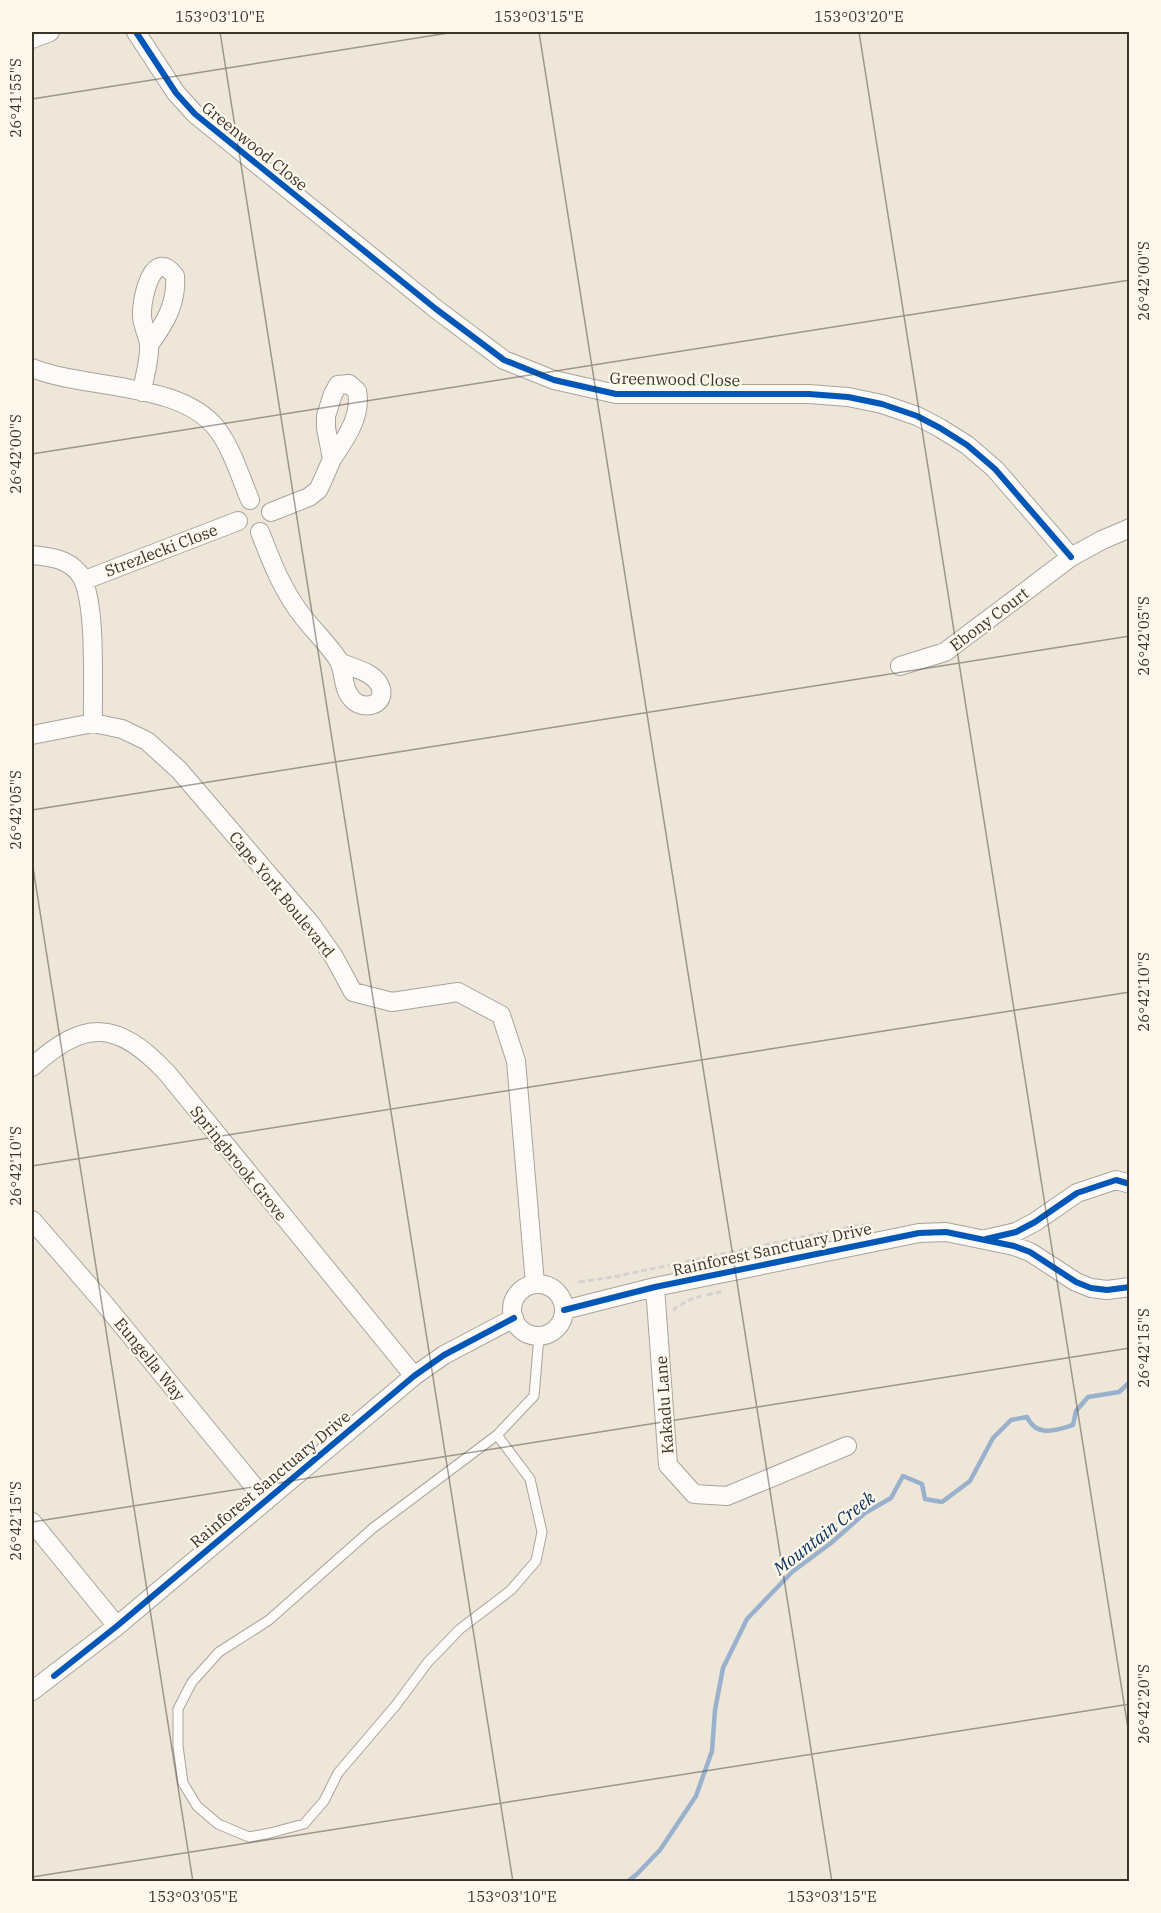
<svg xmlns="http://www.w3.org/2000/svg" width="1161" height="1913" font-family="'IBM Plex Serif',serif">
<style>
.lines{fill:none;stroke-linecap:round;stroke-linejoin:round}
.stream{stroke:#99b1cc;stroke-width:4.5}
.service-casing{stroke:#aaa399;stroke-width:11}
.minor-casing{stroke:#aaa399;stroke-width:20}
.path{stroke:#d5d3cf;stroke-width:3;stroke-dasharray:6 3;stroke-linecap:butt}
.service{stroke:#fcfbf9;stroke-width:9}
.minor{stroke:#fcfbf9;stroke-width:18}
.cycleway-casing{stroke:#fdf7ec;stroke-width:10}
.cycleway{stroke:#0057b8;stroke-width:6}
.ticks{fill:none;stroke:#3a342a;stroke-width:1.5;stroke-opacity:0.45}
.labels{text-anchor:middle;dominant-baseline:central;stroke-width:4.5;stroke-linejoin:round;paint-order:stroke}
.street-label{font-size:16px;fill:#3a342a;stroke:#fdf7ec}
.water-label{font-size:18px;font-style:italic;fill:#062f59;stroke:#fdf7ec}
.neatline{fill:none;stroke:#3a342a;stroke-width:2}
.ticks-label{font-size:15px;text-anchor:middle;fill:#3a342a}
</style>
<rect width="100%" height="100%" fill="#eee6d8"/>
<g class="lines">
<path class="stream" d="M 627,1882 L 637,1874 L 660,1850 L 696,1796 L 712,1751 L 715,1710 L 723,1668 L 747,1619 L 792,1572 L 831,1543 L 865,1513 L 891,1498 L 903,1476 L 922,1484 L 925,1499 L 942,1502 L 970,1481 L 993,1438 L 1011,1420 L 1027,1417 C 1037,1438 1056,1430 1073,1425 L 1076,1411 L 1088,1397 L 1119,1392 L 1130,1382"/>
<g class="service-casing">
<path id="service" d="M 497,1435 L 530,1479 L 542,1532 L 536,1561 L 511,1590 L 460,1629 L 428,1662 L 396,1705 L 338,1773 L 324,1801 L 304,1824 L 270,1833 L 249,1837 L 218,1824 L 197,1806 L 183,1783 L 178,1746 L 178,1709 L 192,1682 L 219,1652 L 269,1620 L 373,1528 L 497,1435 L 534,1396 L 539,1336"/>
</g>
<g class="minor-casing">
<path id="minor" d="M 136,32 L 176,93 L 195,114 L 436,309 L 504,360 L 554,380 L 616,394 L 809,394 L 848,397 L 882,404 L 917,416 L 940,428 L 967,445 L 995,469 L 1071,557
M 32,39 L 50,32
M 32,368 C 86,390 180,381 217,429 C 232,449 240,476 250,500
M 142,392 C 144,377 150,360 149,345 C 148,334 141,324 142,313 C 142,297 153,246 175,276 C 177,304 165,323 149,345
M 271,512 L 309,497 L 318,490 L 322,482 L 332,459 L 326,428 L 326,416 L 333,394 L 338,385 L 349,384 L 357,391 C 362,416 346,438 332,459
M 260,532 C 272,563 283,592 304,618 C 315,632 330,646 339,661 C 345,674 342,689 353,700 C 363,710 385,706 381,689 C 377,672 352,668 339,662
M 32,555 C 49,557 66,558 78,572 C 98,593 92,692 93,723
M 85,580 L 238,521
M 900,666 L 945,652 L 1071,557 L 1102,540 L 1130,528
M 32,735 L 93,723 L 122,729 L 147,741 L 179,770 L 311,924 L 334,957 L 353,992 L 392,1002 L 458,992 L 501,1015 L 516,1061 L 535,1284
M 32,1067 C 85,1019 117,1020 167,1073 L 414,1376
M 32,1220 L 103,1302 L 266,1501
M 986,1239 L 1016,1232 L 1035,1222 L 1077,1193 L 1116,1180 L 1130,1184
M512 1310a26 26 0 1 1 52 0a26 26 0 1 1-52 0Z
M 655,1287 L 668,1465 L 694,1494 L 727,1496 L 847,1446
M 564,1310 L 655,1287 L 919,1233 L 946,1232 L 1014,1246 L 1030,1252 L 1076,1282 L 1091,1288 L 1107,1290 L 1130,1287
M 32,1522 L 117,1626
M 32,1691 L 117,1626 L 414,1376 L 444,1355 L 514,1318"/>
</g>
<path class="path" d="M 579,1282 L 613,1277 L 859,1225 L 872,1225
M 707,1295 L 724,1291
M 674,1311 L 675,1308 L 689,1300 L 701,1296"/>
<use href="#service" class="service"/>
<use href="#minor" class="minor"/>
<g class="cycleway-casing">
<path id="cycleway" d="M 136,32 L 176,93 L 195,114 L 436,309 L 504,360 L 554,380 L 616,394 L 809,394 L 848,397 L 882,404 L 917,416 L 940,428 L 967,445 L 995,469 L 1071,557
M 986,1239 L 1016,1232 L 1035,1222 L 1077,1193 L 1116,1180 L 1130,1184
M 564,1310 L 655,1287 L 919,1233 L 946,1232 L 1014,1246 L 1030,1252 L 1076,1282 L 1091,1288 L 1107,1290 L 1130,1287
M 54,1676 L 117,1626 L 414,1376 L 444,1355 L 514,1318"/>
</g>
<use href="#cycleway" class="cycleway"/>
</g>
<path class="ticks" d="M 220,32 L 513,1882M 539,32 L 832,1882M 859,32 L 1130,1741M 32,99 L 455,32M 32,454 L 1130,280M 32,810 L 1130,636M 32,861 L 193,1882M 32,1166 L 1130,992M 32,1522 L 1130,1348M 32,1877 L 1130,1704"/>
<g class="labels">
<g class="street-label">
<text transform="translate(255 146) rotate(39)">Greenwood Close</text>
<text transform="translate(675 379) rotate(1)">Greenwood Close</text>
<text transform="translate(161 550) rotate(-21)">Strezlecki Close</text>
<text transform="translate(989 619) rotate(-37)">Ebony Court</text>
<text transform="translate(282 894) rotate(51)">Cape York Boulevard</text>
<text transform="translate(239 1163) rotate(51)">Springbrook Grove</text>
<text transform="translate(772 1249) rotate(-12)">Rainforest Sanctuary Drive</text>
<text transform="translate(150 1359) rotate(51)">Eungella Way</text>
<text transform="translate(664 1405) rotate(-94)">Kakadu Lane</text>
<text transform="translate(270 1479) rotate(-40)">Rainforest Sanctuary Drive</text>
</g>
<g class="water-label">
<text transform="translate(824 1533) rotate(-38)">Mountain Creek</text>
</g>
</g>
<rect width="1161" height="1913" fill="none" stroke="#fdf7ec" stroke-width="66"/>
<rect x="33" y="33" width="1095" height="1847" class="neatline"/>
<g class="ticks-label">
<text x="220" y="22">153°03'10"E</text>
<text x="539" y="22">153°03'15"E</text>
<text x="859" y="22">153°03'20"E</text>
<text transform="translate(16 98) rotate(-90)" y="5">26°41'55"S</text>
<text transform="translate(1144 281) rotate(-90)" y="5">26°42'00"S</text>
<text transform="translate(16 454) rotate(-90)" y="5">26°42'00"S</text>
<text transform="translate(1144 636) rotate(-90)" y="5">26°42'05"S</text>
<text transform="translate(16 810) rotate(-90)" y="5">26°42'05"S</text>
<text transform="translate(1144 992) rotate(-90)" y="5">26°42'10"S</text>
<text transform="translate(16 1166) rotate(-90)" y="5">26°42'10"S</text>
<text transform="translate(1144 1348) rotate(-90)" y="5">26°42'15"S</text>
<text transform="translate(16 1521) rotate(-90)" y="5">26°42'15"S</text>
<text transform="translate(1144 1704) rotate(-90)" y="5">26°42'20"S</text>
<text x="193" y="1902">153°03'05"E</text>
<text x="512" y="1902">153°03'10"E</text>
<text x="832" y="1902">153°03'15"E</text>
</g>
</svg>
